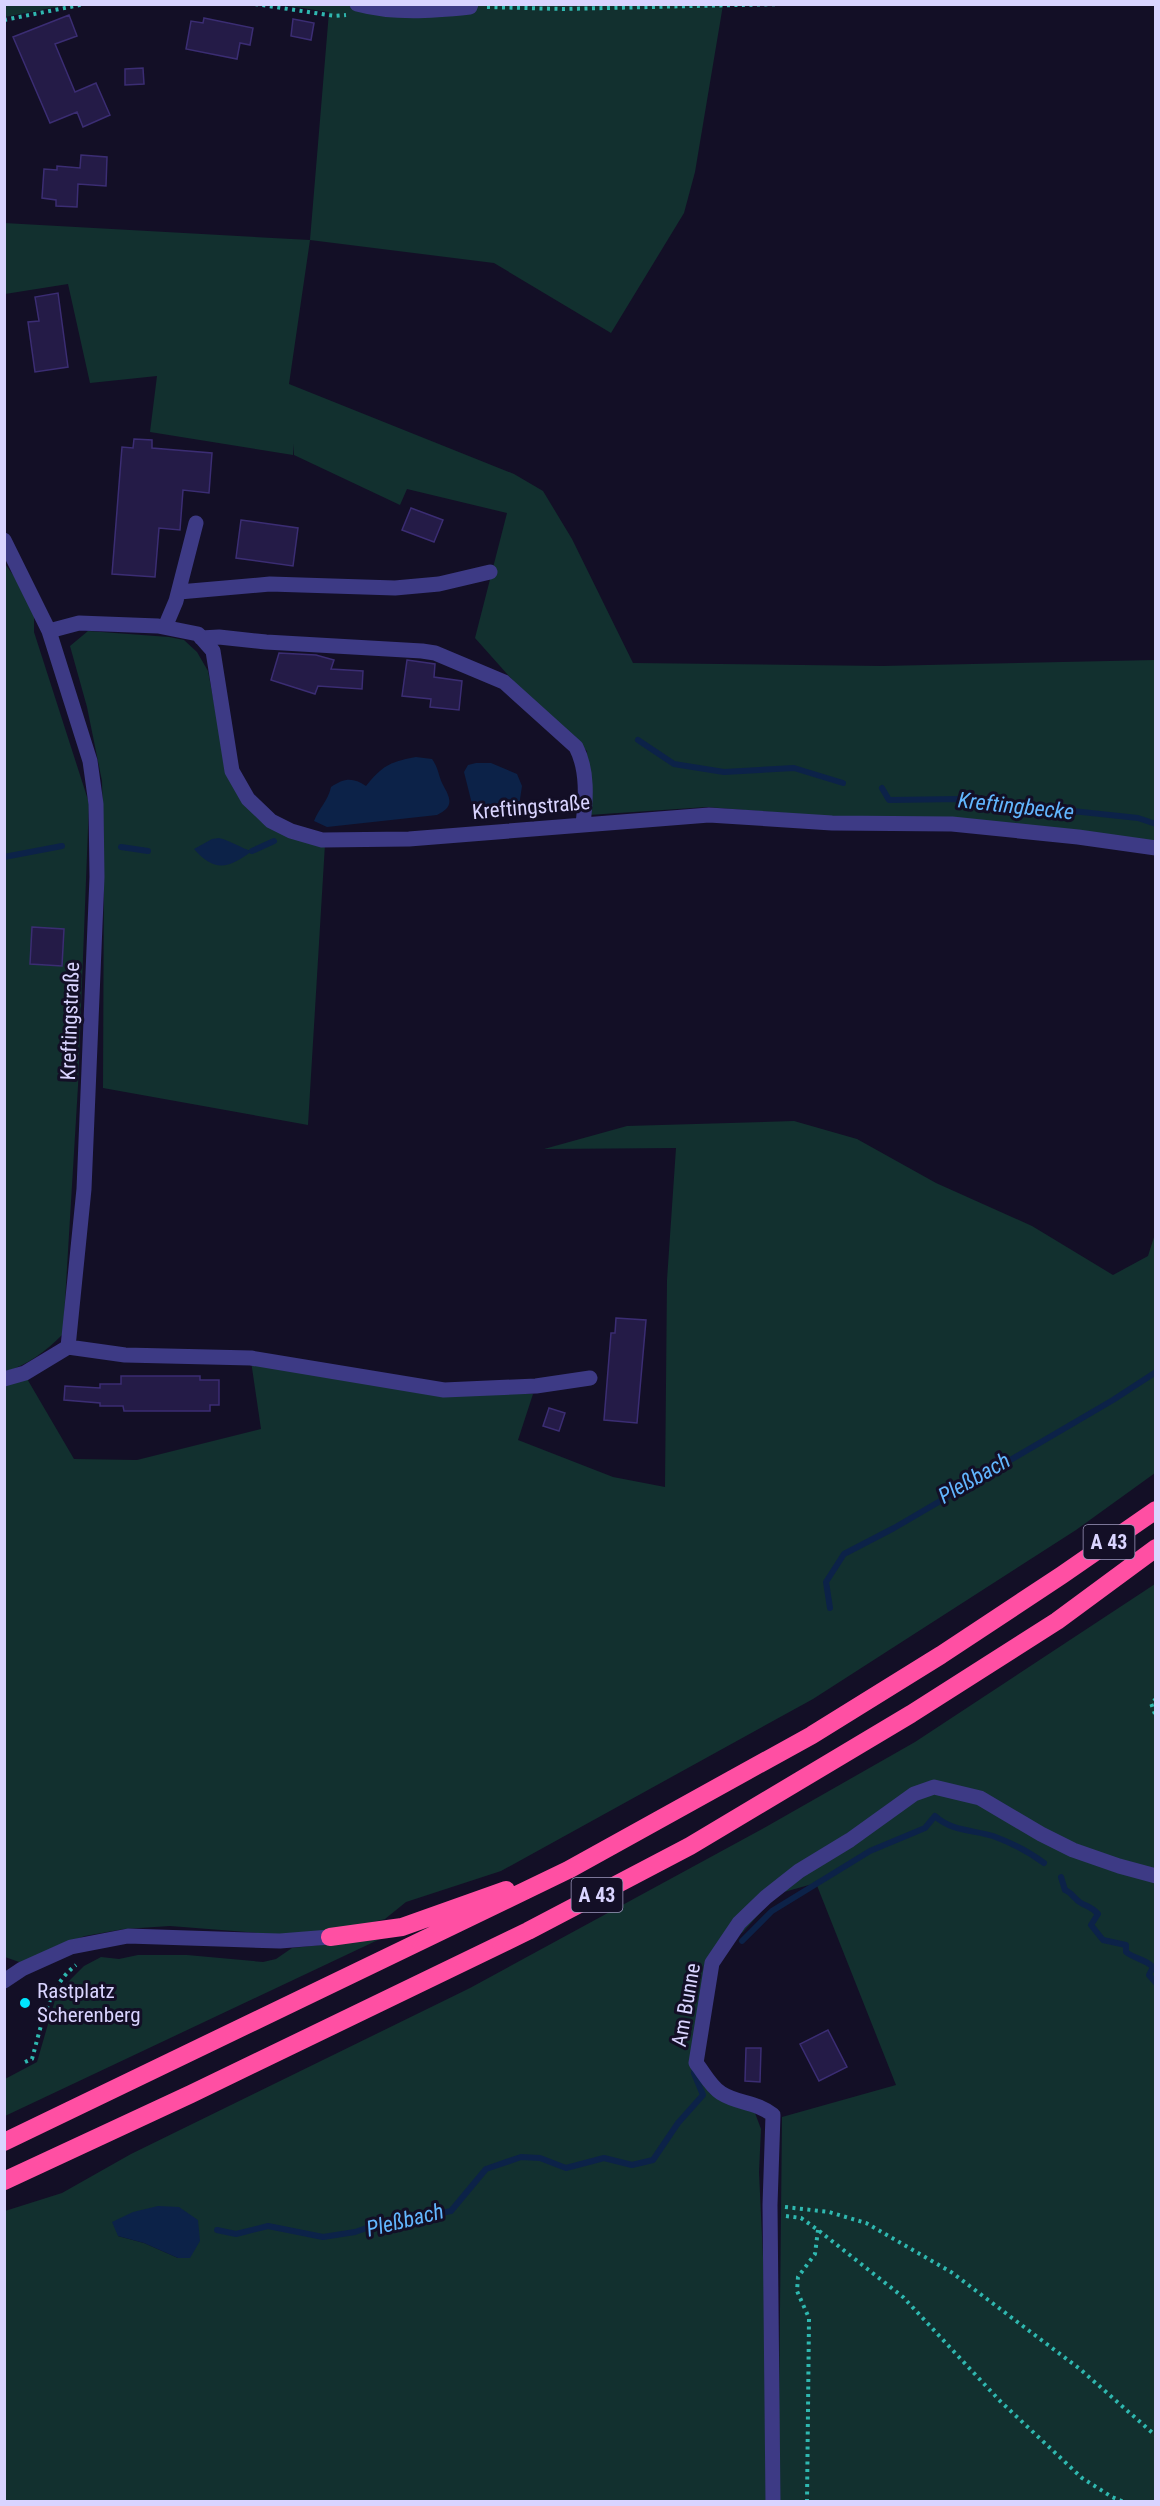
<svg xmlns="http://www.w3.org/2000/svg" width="1160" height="2506" font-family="'Roboto Condensed',sans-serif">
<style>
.green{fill:#12302f;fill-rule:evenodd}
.water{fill:#0c2248}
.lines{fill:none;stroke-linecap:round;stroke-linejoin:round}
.stream{stroke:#0c2248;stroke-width:6}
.building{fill:#241b47;stroke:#3b2d73;stroke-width:1.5}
.path{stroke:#2fb8b0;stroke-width:4;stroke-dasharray:3 4.5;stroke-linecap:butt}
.minor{stroke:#3d3a85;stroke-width:15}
.highway{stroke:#ff4fa3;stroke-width:18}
.poi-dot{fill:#00e5ff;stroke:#130f26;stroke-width:2}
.labels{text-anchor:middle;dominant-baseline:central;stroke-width:6;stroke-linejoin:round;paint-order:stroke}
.shield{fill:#130f26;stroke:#9e99be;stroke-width:1.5}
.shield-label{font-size:20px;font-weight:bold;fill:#d9d4ff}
.street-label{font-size:21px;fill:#d9d4ff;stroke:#130f26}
.poi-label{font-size:21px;fill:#d9d4ff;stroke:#130f26;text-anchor:start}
.water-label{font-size:22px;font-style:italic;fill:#62b6ff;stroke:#130f26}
</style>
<rect width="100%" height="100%" fill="#130f26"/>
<path class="green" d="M 5,4 L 67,4 L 67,5 L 5,17 Z
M 281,5 L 723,5 L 695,172 L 684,213 L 611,333 L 494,263 L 310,240 L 289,384 L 514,474 L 543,491 L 572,539 L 633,663 L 882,666 L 1155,660 L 1155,842 L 707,807 L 589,815 L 587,751 L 534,704 L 475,638 L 507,513 L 407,489 L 400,505 L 294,455 L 293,444 L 293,455 L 150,432 L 157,376 L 90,383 L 68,284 L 5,294 L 4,223 L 310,240 L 329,12 Z
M 5,564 L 34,603 L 34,632 L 89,803 L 78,1086 L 63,1334 C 45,1352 29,1364 5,1372 Z
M 88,631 L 169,637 L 184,640 L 197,652 L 208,671 L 227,772 L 243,799 L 325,844 L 308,1125 L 103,1088 L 104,857 L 102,781 L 87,707 L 70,646 Z
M 794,1121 L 857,1139 L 936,1183 L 1032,1226 L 1113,1275 L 1148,1256 L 1155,1234 L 1155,1473 L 1076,1530 L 813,1699 L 501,1871 L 406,1902 L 385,1919 L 337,1931 L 283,1935 L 170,1926 L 124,1929 L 85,1936 L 54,1947 L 22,1963 L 5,1957 L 5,1384 L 26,1377 L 74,1459 L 137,1460 L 261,1429 L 251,1361 L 448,1394 L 533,1394 L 518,1440 L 613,1477 L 665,1487 L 667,1280 L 676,1148 L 544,1149 L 627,1126 Z
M 1155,1584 L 1155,2501 L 778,2501 L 782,2117 L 896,2085 L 816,1883 L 777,1894 L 743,1932 L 707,1960 L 693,2064 L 718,2094 L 752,2105 L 761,2129 L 759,2172 L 768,2364 L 766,2501 L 5,2502 L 5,2211 L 62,2193 L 131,2154 L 470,1988 L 764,1828 L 915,1742 ZM 179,2207 L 178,2258 L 144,2243 L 118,2236 Z
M 380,1939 L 5,2116 L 5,2079 L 37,2062 L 55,2000 L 66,1984 L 84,1966 L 101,1957 L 119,1959 L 138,1955 L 187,1955 L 263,1962 L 276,1959 L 292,1948 Z"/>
<path class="water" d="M 416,757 L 432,759 C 439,769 438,775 443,785 C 451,799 454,807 437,815 L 327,827 L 314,821 C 319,808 328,801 331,787 C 344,778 353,777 366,786 C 383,765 390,762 416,757 Z
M 476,763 L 491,763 L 517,774 L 522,786 L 519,806 C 502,811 488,812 472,804 L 464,772 L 468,765 Z
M 219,838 C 232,841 240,848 252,851 C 229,868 215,873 194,849 L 212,839 Z
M 158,2206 L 179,2207 L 198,2220 L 200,2241 L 190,2258 L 178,2258 L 144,2243 L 118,2236 L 112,2222 L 133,2212 Z"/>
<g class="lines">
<path class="stream" d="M 638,740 L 674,764 L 724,772 L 794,768 L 843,783
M 882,788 L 889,800 L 960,799 L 1138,818 L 1156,824
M 121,847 L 148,851
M 252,851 L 274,841
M 4,857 L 62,846
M 830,1608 L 826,1582 L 844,1554 L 894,1528 L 1113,1400 L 1156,1372
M 1061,1877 L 1065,1890 C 1073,1893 1074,1899 1081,1903 C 1088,1907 1092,1907 1098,1914 L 1091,1925 L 1103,1940 L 1126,1945 L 1126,1952 C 1135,1959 1145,1959 1153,1967 L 1149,1975 L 1156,1983
M 742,1941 L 772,1911 L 870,1851 L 925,1828 L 935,1816 C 951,1831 973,1830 993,1836 C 1012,1843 1028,1851 1044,1863
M 217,2230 L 236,2234 L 268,2226 L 323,2237 L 355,2232 L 402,2216 L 436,2214 L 451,2211 L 486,2169 L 521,2157 L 540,2158 L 566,2168 L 604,2158 L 632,2165 L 653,2160 L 678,2123 L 703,2095 L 694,2073 L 695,2066"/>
</g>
<path class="building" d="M 69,15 L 77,36 L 55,44 L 75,92 L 96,83 L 110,115 L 83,127 L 77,112 L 50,123 L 13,37 Z
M 204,18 L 253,28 L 250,45 L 240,43 L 237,59 L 186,49 L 191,21 L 203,23 Z
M 293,19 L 314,23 L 311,40 L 291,36 Z
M 143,68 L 144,84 L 125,85 L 125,69 Z
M 81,155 L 107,157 L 106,186 L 78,184 L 77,207 L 56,206 L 56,200 L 42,198 L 44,169 L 57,170 L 57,166 L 80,168 Z
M 58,293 L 68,367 L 35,372 L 28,322 L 39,321 L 35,297 Z
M 134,439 L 152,440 L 152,448 L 212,453 L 209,493 L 183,490 L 180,530 L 159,528 L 155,577 L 112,574 L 122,447 L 133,448 Z
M 411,508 L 443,520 L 434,542 L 402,530 Z
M 241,520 L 298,528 L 293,566 L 236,558 Z
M 279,653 L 316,655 L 334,660 L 331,669 L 363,671 L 362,689 L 318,686 L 315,694 L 271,680 Z
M 407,660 L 435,664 L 434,677 L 462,681 L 459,710 L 430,707 L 431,699 L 402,696 Z
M 32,927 L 64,929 L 62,966 L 30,964 Z
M 616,1318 L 646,1320 L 637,1423 L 604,1420 L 611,1333 L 615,1333 Z
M 121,1376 L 200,1376 L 200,1380 L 219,1380 L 219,1405 L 210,1405 L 210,1411 L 124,1411 L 123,1406 L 100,1406 L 100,1403 L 64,1400 L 65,1386 L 100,1388 L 100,1384 L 121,1384 Z
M 549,1408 L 565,1413 L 559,1431 L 543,1426 Z
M 828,2030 L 847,2067 L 819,2081 L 800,2044 Z
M 746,2048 L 761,2048 L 760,2082 L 745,2081 Z"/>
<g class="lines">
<path class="path" d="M 255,4 L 335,16 L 346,15
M 487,7 L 563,9 L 781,4
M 4,20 L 85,4
M 1156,1699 L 1151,1703 L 1156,1717
M 25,2062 L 32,2059 C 41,2027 48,1986 76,1965
M 785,2207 L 829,2212 L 866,2223 L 951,2272 L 1080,2369 L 1156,2436
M 786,2216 L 801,2218 L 818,2230 L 903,2297 L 1000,2401 L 1082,2478 L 1112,2497 L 1124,2502
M 807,2502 L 809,2318 L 797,2291 L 798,2277 L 815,2254 L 818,2230"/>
<path class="minor" d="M 357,4 C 394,14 432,11 470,7 L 471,4
M 4,540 L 49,631 L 90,761 L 96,804 L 97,877 L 84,1189 L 68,1347
M 179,592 L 270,584 L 395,588 L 439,584 L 490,572
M 165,627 L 176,601 L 196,523
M 49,631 L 79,623 L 158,626 L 198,634 L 213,651 L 232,771 L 248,799 L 271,821 L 291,831 L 322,840 L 409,839 L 709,815 L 832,823 L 952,824 L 1078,837 L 1156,848
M 201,638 L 219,637 L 266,642 L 422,651 L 435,653 L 504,682 L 576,747 C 588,770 586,799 583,824
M 68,1347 L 125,1355 L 251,1358 L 444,1390 L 536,1386 L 590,1378
M 4,1379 L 25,1373 L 68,1347
M 4,1981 L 22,1969 L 71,1947 L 128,1936 L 280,1941 L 330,1937
M 773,2502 L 770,2205 L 773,2115 C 755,2101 738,2104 721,2093 C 711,2087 704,2073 696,2063 L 712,1963 L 739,1923 L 766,1897 L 799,1871 L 850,1840 L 914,1794 L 934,1787 L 980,1798 L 1041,1834 L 1073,1850 L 1119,1866 L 1156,1876"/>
<path class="highway" d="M 330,1937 L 402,1927 L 506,1890
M 4,2142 L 568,1870 L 812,1735 L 941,1655 L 1062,1575 L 1156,1510
M 4,2181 L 191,2094 L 528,1931 L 690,1846 L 911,1714 L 1057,1621 L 1156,1548"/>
</g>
<circle class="poi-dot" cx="25" cy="2003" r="6"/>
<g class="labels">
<g class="shield">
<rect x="1083.5" y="1525" width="51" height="34" rx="4.5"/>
<rect x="571.5" y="1878" width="51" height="34" rx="4.5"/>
</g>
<g class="shield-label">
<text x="1109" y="1542">A 43</text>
<text x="597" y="1895">A 43</text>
</g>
<g class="street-label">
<text transform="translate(531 807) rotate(-5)">Kreftingstraße</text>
<text transform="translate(70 1021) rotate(-88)">Kreftingstraße</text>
<text transform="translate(686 2005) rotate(-80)">Am Bunne</text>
</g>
<g class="poi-label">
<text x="37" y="1991">Rastplatz<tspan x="37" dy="24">Scherenberg</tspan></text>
</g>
<g class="water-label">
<text transform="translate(1016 806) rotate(6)">Kreftingbecke</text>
<text transform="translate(974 1478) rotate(-30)">Pleßbach</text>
<text transform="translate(405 2220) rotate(-14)">Pleßbach</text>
</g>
</g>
<rect width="1160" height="2506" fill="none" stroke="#d9d4ff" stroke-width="12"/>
</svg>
